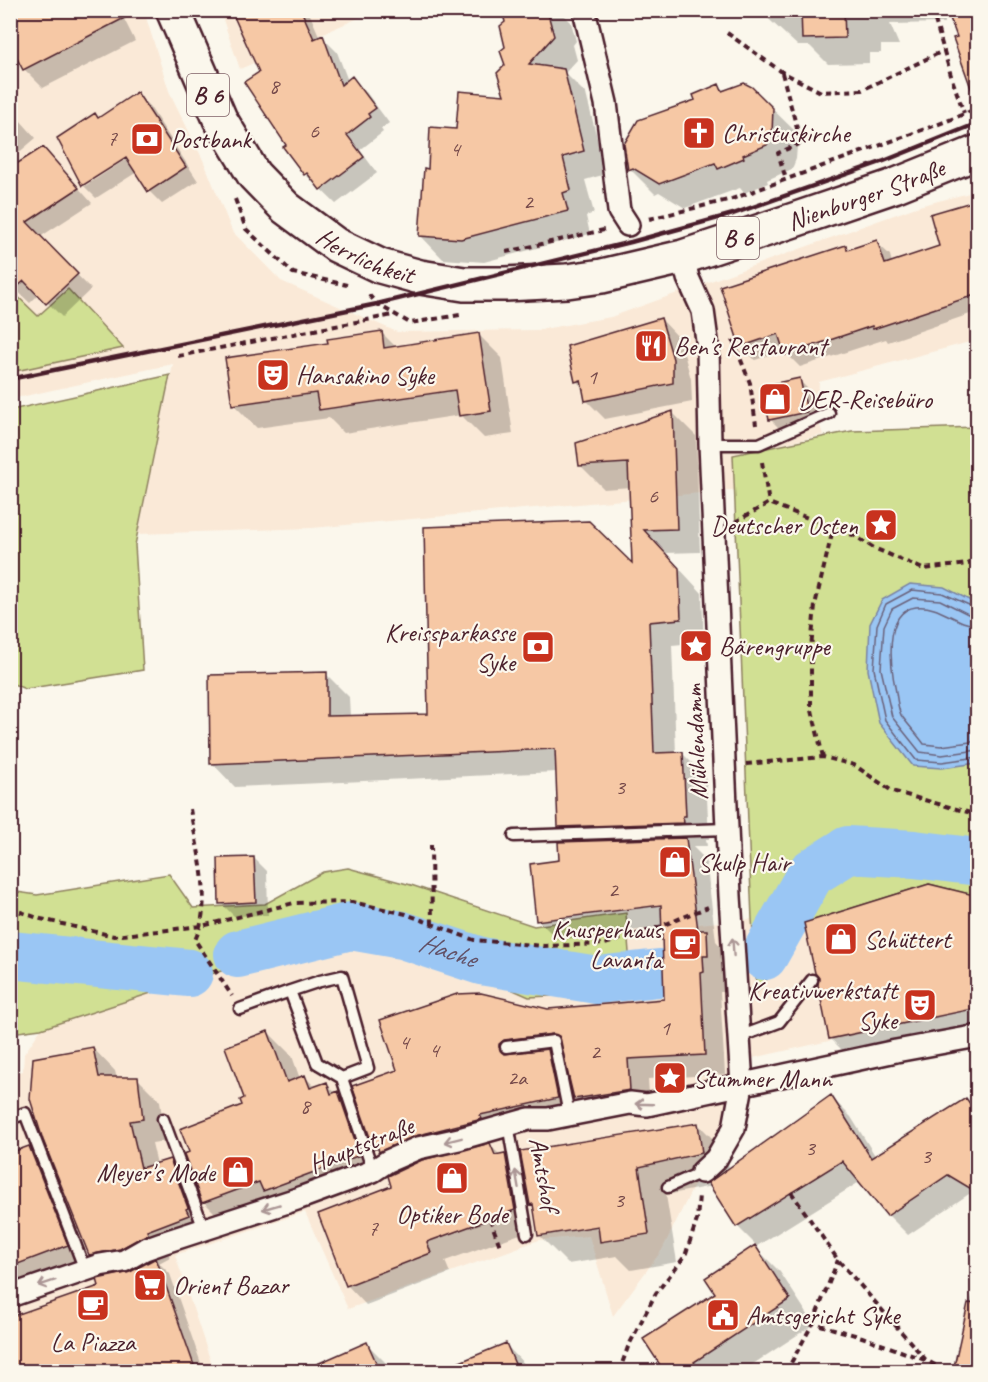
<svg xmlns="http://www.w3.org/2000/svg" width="988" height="1382" font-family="Caveat,sans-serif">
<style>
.built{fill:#fae9d7}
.green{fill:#d1e093;stroke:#8e805f;stroke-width:1.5}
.water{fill:#9ac6f4;stroke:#7a83a4;stroke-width:1.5}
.shadow{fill:#0003;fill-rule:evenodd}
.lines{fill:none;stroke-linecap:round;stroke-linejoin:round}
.shore{stroke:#6a627b;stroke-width:1.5}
.river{stroke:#9ac6f4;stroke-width:48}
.building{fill:#f6c8a5;stroke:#4a1f2b;stroke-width:1.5}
.lane-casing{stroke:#4a1f2b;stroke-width:15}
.street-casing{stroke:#4a1f2b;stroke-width:26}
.primary-casing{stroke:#4a1f2b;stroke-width:38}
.path{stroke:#4a1f2b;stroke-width:4;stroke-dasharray:6 4.5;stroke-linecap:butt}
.lane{stroke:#fbf7ec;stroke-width:10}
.street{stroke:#fbf7ec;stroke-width:21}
.primary{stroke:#fbf7ec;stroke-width:33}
.rail{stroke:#4a1f2b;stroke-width:4.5}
.oneway{stroke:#ab9695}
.labels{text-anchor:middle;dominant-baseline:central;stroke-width:4.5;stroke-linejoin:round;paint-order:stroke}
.number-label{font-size:22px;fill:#75494a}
.shield{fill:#fbf7ec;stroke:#7f6065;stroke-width:1.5}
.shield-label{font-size:24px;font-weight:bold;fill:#4a1f2b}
.poi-label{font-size:26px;fill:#4a1f2b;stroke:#fbf7ec;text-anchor:start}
.street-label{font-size:26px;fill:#4a1f2b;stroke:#fbf7ec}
.water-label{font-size:27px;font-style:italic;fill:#625167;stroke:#fbf7ec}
</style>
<rect width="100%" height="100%" fill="#fbf7ec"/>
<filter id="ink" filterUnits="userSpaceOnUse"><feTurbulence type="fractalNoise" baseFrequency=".0167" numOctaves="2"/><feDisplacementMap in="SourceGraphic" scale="12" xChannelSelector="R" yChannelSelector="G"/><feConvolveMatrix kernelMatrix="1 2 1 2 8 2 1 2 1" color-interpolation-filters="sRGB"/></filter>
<g filter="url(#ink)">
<path class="built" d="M 10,11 L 144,11 L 169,91 L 204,162 L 232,231 L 281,281 L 397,332 L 538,330 L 611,317 L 919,206 L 977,191 L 977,340 L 819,382 L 817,416 L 823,435 L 733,455 L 734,490 L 312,528 L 138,534 L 173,364 L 11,399 Z
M 220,11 L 375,11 L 240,69 Z
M 929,884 L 977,896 L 977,1008 L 753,1058 L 708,1157 L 662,1250 L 613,1316 L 589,1236 L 539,1240 L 348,1309 L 305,1212 L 175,1255 L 214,1371 L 11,1371 L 10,1074 L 23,1071 L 24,1054 L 41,1029 L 191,980 L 353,932 L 444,955 L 645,929 L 752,919 L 758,991 L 794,944 L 804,923 Z"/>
<path class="green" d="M 10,289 L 38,316 L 68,289 L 123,348 L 11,372 Z
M 170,375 L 135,545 L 143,670 L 25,689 L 11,683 L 11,410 Z
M 977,427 L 977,896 L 929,884 L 804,923 L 794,944 L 757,992 L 752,919 L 733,455 L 852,431 Z
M 348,868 L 411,885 L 534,926 L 626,913 L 632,992 L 529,997 L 468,970 L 444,955 L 353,932 L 191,980 L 41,1029 L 11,1033 L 11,891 L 37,895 L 169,874 L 193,908 L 265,904 L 323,872 Z"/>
<path class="water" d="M 910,584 L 944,587 L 977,604 L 977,763 L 942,768 L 913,766 L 879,723 L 868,670 L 870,624 L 882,600 Z"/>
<path class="shadow" d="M 233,10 L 308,10 L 320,38 L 322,37 L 337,52 L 348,81 L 352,78 L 366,92 L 389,123 L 381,129 L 383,132 L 360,150 L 377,173 L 336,204 L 305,174 L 288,145 L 260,73 Z
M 503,10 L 559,10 L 571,22 L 576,41 L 573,45 L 577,60 L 565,73 L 586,94 L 606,174 L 585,180 L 594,213 L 586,216 L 590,234 L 484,262 L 443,259 L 420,235 L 429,171 L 457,130 L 506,96 L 507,23 Z
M 748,10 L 945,10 L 945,23 L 890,24 L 899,45 L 881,45 L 881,53 L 869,53 L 869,63 L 828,64 L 810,46 L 798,46 L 760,11 Z
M 120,11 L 135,41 L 43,88 L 24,69 Z
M 719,85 L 724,91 L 751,88 L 798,134 L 796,159 L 792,169 L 767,180 L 768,183 L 744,193 L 740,188 L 685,208 L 659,192 L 655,194 L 630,169 L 639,121 L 697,101 Z
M 137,94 L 150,107 L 198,181 L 162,204 L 149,191 L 137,172 L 96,198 L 83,185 L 98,119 ZM 131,152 L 133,155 L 85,186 L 85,182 Z
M 10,109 L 36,138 L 10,160 Z
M 60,167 L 92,203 L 40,237 L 91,289 L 62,317 L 39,294 L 30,303 L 10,284 L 10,200 Z
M 978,202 L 978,329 L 973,313 L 888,342 L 886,339 L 800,367 L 787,354 L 785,350 L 755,360 L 741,346 L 845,247 L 849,251 L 876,242 L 890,255 L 892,263 L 941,247 Z
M 661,319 L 680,339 L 691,379 L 692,402 L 605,419 L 586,400 L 584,389 L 576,381 Z
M 381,332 L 396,347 L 479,335 L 502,358 L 513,434 L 484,438 L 461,415 L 344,433 L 329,418 L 257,428 L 234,405 L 330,344 Z
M 799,380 L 812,393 L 819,424 L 783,432 L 770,419 Z
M 673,413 L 696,436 L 700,552 L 665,553 L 702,593 L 704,642 L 672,645 L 676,754 L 682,753 L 706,777 L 709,839 L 706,839 L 707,846 L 692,846 L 706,860 L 716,941 L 726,952 L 727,976 L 723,976 L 723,992 L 720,992 L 725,1074 L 648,1079 L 650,1110 L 595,1118 L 573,1096 L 577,1118 L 499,1135 L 501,1139 L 488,1143 L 501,1156 L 505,1155 L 526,1176 L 698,1124 L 727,1153 L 729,1170 L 831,1097 L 851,1117 L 876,1157 L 965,1100 L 975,1109 L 978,1107 L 978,1199 L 969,1194 L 908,1235 L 888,1215 L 861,1181 L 757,1246 L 737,1226 L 712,1186 L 666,1195 L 677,1262 L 631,1270 L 617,1256 L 568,1264 L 540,1236 L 535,1208 L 529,1202 L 534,1229 L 445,1261 L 450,1273 L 366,1305 L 347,1285 L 401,1172 L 397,1168 L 395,1169 L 371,1144 L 382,1178 L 288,1214 L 280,1206 L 227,1225 L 204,1202 L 244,1106 L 268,1032 L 292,1056 L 300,1079 L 305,1077 L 316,1088 L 326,1084 L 336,1093 L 338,1093 L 366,1120 L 399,1071 L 547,1011 L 665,1000 L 663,927 L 558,940 L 538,920 L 561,862 L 576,843 L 559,826 L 557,772 L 235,787 L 212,763 L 326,674 L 349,697 L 350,717 L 429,716 L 634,567 L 631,487 L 604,489 L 580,465 ZM 565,1054 L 569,1072 L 552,1056 ZM 460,1149 L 460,1152 L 429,1158 L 436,1155 Z
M 254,858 L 267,871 L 268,915 L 234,916 L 221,903 Z
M 978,898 L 978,1038 L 855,1063 L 830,1038 Z
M 93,1048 L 115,1071 L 117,1079 L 137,1078 L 160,1101 L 165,1141 L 152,1143 L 157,1164 L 169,1160 L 192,1183 L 210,1238 L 168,1253 L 170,1257 L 159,1263 L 170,1274 L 204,1372 L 10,1372 L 10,1319 L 101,1286 L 113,1277 L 90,1255 Z
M 29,1147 L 49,1167 L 87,1265 L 10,1295 L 10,1155 Z
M 755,1247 L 780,1272 L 814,1324 L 741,1372 L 666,1372 L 645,1340 L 717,1294 Z
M 978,1269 L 978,1372 L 955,1372 Z
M 367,1344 L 386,1363 L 390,1372 L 326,1372 L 323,1364 Z
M 506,1345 L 532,1372 L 440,1372 Z"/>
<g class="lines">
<path class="shore" d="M 978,609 L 942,593 L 912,590 L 886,604 L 877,625 L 874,669 L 885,720 L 916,760 L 942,762 L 978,757
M 978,616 L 970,615 L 940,600 L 913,598 L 892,609 L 884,626 L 881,669 L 892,717 L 920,752 L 942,755 L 978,750
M 978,625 C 956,625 940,604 916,607 C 882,611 891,669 896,692 C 897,699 898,708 901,715 C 908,725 917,734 924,744 L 941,746 L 978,741"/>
<g class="river">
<path id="s1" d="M 238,954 L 351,926 L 402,935 L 481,961 L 597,980 L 659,973"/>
<path d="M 10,955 L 189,973"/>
<path d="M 764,956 L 811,873 L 848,850 L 914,854 L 978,862"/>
</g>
</g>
<path class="building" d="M 10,10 L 140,10 L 23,70 L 10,45 Z
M 231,10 L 301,10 L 314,39 L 323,35 L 341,85 L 352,76 L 376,108 L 368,114 L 370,117 L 347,135 L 364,157 L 320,190 L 307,173 L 304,175 L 283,147 L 286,145 L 244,82 L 259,72 Z
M 502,10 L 547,10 L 554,36 L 529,64 L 564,69 L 584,151 L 563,157 L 571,190 L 563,193 L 568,211 L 461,239 L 419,236 L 424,168 L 428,169 L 430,127 L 456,129 L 459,91 L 504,95 L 497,73 L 505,65 L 500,51 L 505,47 L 500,26 L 505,22 Z
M 801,10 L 844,10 L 845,38 L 802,39 Z
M 947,10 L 978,10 L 978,98 L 975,99 L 953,38 L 957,37 Z
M 744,83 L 752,87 L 773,108 L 772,134 L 767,145 L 743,155 L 744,158 L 718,169 L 715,163 L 659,184 L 633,168 L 628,170 L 624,144 L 638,120 L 695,100 L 693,95 L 719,84 L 722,91 Z
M 137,92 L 186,167 L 148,192 L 126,158 L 82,186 L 57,138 L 95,113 L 98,118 Z
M 43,147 L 79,188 L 27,222 L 78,274 L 46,304 L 24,281 L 10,293 L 10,168 Z
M 978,200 L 978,294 L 873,329 L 872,326 L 785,355 L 778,334 L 740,347 L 720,286 L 846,245 L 847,250 L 877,240 L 885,264 L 939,246 L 930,214 Z
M 661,318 L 673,359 L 673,383 L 585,401 L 581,380 L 575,382 L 567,346 Z
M 382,331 L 384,348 L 479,333 L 491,411 L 459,416 L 455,390 L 319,410 L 316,393 L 232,405 L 225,358 L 328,343 L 327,339 Z
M 800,378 L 807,412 L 769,420 L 762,386 Z
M 673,411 L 677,529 L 644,530 L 679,568 L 681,619 L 649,622 L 654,753 L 683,752 L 686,816 L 683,816 L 684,823 L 558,827 L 555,749 L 210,764 L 209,675 L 327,672 L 327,716 L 428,714 L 424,527 L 589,521 L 632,563 L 628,463 L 579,466 L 576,443 Z
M 686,838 L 698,930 L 707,930 L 708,956 L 703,956 L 704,972 L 701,973 L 705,1055 L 628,1059 L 630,1090 L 574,1099 L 559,1036 L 553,1034 L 504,1040 L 499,1044 L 499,1047 L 504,1054 L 548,1049 L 558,1098 L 480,1115 L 482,1119 L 415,1136 L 379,1152 L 378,1148 L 374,1149 L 352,1086 L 397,1070 L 380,1020 L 457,994 L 481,993 L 548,1009 L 664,999 L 661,905 L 536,921 L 530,864 L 559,860 L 558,842 Z
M 254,857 L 256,902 L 219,904 L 218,858 Z
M 929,884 L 978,896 L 978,1008 L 829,1039 L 818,985 L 819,978 L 815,973 L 804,923 Z
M 268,1031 L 287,1082 L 305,1075 L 310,1088 L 327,1082 L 331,1094 L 338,1091 L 360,1155 L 263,1191 L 259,1182 L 202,1203 L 184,1154 L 189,1152 L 180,1129 L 242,1105 L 240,1100 L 244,1098 L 225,1047 Z
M 93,1047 L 99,1077 L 138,1077 L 143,1119 L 130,1121 L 141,1168 L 170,1159 L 188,1208 L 186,1209 L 189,1215 L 147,1231 L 148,1234 L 120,1249 L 89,1255 L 43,1140 L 30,1099 L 33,1058 Z
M 831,1095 L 871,1158 L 966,1098 L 978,1115 L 978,1193 L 948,1175 L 887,1216 L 842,1161 L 736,1227 L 708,1183 Z
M 698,1123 L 702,1153 L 639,1167 L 649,1234 L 600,1242 L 598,1226 L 538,1236 L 533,1204 L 530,1205 L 520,1151 Z
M 490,1143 L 495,1155 L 505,1153 L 515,1210 L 427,1242 L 431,1253 L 346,1286 L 318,1214 L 391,1186 L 388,1176 L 422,1160 Z
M 29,1146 L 68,1245 L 10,1267 L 10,1153 Z
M 755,1245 L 790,1299 L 694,1362 L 700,1371 L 664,1371 L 643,1339 L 715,1293 L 705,1278 Z
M 156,1258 L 196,1371 L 10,1371 L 10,1317 L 99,1286 L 97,1279 L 130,1272 Z
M 968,1303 L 978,1304 L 978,1371 L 953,1371 Z
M 367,1342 L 380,1371 L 301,1371 Z
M 506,1343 L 518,1371 L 438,1371 Z"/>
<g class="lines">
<g class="lane-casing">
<path id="lane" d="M 710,444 L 759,444 L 829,413
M 514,836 L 727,829
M 290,991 L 320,981 L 342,976 L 368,1068 L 342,1078
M 240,1009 L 290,991 L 317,1063 L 342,1078 L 373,1171
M 739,1037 L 779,1022 L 812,980
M 506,1047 L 554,1041 L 569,1114
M 10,1119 L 25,1113 L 85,1270
M 163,1119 L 204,1229
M 508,1124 L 527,1234
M 668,1187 L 702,1172"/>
</g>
<g class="street-casing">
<path id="street" d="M 584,10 L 606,103 L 619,211 L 628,225
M 683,257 L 688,278 L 703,311 L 708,348 L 710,444 L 730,896 L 742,1085 L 734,1128 L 716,1159 L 702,1172
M 10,1296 L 100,1265 L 124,1261 L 145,1249 L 162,1243 L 297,1199 L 373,1171 L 388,1161 L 418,1148 L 459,1139 L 529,1119 L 548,1119 L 630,1103 L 647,1105 L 896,1051 L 978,1036"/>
</g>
<g class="primary-casing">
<g id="primary">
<path id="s2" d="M 173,10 L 220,119 L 254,175 L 286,208 L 336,245 L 380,266 L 420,277 L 464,284 L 505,284 L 567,281 L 602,276 L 683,257 L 794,220 L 894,186 L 978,152"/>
</g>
</g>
<path class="path" d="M 932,10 L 952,79 L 964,113
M 727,33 L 782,72 L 821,92 L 862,90 L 943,51
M 782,73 L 801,143 L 778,153 L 786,179
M 235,199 L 246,229 L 293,273 L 347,285
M 649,219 L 732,199 L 947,121 L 978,108
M 506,252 L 604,230
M 369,295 L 377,304 L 410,323 L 460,315
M 733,340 L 750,383 L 756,425
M 178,356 L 393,315
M 762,462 L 769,503
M 735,522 L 769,503 L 855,536 L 874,548 L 923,569 L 968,564 L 978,558
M 823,757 L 811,706 L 811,649 L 815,605 L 833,529
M 746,764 L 823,757 L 854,765 L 892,791 L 978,815
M 190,809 C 197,851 214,899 195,940 L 232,996
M 431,845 L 432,925
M 10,908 L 41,919 L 114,936 L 202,926 L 294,903 L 352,902 L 406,914 L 474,940 L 544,946 L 605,944 L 659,927 L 708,907
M 791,1192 L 838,1260 L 926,1360 L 947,1372
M 490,1219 L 500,1246
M 813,1323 L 838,1260
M 619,1372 L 628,1347 L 656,1293 L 685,1256 L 697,1220 L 699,1195
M 786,1372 L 813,1323 L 862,1337 L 925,1360"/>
<use href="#lane" class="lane"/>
<use href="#street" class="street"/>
<use href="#primary" class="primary"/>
<path class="rail" d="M 10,379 L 377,304 L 631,242 L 733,214 L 884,161 L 978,123"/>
</g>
<defs><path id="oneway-shaft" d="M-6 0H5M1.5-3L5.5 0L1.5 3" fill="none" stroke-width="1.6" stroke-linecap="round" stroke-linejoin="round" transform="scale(1.5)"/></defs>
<g class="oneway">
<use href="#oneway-shaft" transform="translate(733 947) rotate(-94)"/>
<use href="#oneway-shaft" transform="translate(644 1104) rotate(-178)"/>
<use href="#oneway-shaft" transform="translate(453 1140) rotate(166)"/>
<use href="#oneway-shaft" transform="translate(517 1179) rotate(-100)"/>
<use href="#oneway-shaft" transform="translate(271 1207) rotate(164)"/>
<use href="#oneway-shaft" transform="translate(47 1283) rotate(161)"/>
</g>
</g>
<defs>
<g id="church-square" transform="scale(1.725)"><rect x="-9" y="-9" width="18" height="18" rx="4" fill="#c8321e" stroke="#fbf7ec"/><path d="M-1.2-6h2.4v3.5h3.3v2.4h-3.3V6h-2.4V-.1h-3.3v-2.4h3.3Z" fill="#fff"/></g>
<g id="bank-square" transform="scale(1.725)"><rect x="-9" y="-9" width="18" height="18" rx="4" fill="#c8321e" stroke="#fbf7ec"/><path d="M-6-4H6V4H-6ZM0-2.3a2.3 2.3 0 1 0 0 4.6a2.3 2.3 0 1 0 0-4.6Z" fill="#fff"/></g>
<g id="restaurant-square" transform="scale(1.725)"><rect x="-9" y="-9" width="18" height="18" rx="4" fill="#c8321e" stroke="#fbf7ec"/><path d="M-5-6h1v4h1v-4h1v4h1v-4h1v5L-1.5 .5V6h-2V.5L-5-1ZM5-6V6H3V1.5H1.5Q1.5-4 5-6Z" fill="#fff"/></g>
<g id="theatre-square" transform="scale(1.725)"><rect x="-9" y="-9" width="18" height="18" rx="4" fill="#c8321e" stroke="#fbf7ec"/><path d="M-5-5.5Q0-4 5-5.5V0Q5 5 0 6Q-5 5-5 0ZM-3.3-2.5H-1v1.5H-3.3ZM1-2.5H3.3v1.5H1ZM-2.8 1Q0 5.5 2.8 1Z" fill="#fff"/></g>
<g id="shop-square" transform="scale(1.725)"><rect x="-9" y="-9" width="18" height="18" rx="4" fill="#c8321e" stroke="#fbf7ec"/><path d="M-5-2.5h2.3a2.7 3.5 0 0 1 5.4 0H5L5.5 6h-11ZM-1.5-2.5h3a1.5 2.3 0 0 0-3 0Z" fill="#fff"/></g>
<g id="sight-square" transform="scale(1.725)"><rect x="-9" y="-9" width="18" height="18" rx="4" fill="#c8321e" stroke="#fbf7ec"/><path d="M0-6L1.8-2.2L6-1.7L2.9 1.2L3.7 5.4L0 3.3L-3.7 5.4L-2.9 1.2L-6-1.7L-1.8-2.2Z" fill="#fff"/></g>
<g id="cafe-square" transform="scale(1.725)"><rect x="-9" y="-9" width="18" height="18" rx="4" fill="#c8321e" stroke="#fbf7ec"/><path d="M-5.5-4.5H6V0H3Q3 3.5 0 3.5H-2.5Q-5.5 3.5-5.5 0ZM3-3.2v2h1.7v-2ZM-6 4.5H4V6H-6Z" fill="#fff"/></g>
<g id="supermarket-square" transform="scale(1.725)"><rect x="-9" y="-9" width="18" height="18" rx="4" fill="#c8321e" stroke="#fbf7ec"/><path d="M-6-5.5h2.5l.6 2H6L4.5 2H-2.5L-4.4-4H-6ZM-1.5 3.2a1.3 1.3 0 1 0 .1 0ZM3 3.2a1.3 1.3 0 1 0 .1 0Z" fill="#fff"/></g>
<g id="civic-square" transform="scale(1.725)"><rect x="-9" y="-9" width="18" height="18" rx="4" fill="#c8321e" stroke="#fbf7ec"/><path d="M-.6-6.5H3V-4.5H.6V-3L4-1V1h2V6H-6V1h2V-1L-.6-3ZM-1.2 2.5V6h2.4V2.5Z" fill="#fff"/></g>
</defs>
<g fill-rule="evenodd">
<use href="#church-square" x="699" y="133"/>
<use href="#bank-square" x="147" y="139"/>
<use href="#restaurant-square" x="651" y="346"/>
<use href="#theatre-square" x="273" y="375"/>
<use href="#shop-square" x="775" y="399"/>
<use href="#sight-square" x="881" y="525"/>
<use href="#sight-square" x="696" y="646"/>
<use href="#bank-square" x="538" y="647"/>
<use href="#shop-square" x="675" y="862"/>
<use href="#shop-square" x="841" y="939"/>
<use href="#cafe-square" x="685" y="944"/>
<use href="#theatre-square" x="920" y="1005"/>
<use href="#sight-square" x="670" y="1078"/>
<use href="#shop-square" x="238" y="1172"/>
<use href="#shop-square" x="452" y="1178"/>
<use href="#supermarket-square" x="150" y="1285"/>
<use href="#cafe-square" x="93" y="1305"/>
<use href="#civic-square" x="723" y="1315"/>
</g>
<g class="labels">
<g class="number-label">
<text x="274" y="86">8</text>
<text x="314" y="131">6</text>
<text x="112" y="138">7</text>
<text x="455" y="149">4</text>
<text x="528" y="202">2</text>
<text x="592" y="377">1</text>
<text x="653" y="496">6</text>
<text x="620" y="787">3</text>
<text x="613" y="890">2</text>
<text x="665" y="1028">1</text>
<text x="404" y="1042">4</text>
<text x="434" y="1050">4</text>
<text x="595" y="1052">2</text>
<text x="517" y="1078">2a</text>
<text x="305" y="1106">8</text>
<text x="810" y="1148">3</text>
<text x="926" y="1156">3</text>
<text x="619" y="1200">3</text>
<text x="373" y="1228">7</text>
</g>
<g class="shield">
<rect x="187" y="74" width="42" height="42" rx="4.5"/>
<rect x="717" y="217" width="42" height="42" rx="4.5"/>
</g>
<g class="shield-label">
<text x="208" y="95">B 6</text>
<text x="738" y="238">B 6</text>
</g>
<g class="poi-label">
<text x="722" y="133">Christuskirche</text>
<text x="170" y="139">Postbank</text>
<text x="674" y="346">Ben's Restaurant</text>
<text x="296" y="375">Hansakino Syke</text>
<text x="798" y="399">DER-Reisebüro</text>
<text x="858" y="525" text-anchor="end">Deutscher Osten</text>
<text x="515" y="632" text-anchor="end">Kreissparkasse<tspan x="515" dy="30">Syke</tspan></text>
<text x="719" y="646">Bärengruppe</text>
<text x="698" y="862">Skulp Hair</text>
<text x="662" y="929" text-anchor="end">Knusperhaus<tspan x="662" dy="30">Lavanta</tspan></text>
<text x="864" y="939">Schüttert</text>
<text x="897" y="990" text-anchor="end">Kreativwerkstatt<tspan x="897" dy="30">Syke</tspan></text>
<text x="693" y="1078">Stummer Mann</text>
<text x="215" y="1172" text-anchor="end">Meyer's Mode</text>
<text x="452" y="1214" text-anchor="middle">Optiker Bode</text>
<text x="173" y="1285">Orient Bazar</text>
<text x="746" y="1315">Amtsgericht Syke</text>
<text x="93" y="1342" text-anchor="middle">La Piazza</text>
</g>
<g class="street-label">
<text stroke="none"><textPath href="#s2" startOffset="842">Nienburger Straße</textPath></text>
<text stroke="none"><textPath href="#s2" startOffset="324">Herrlichkeit</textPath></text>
<text transform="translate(696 742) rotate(-93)">Mühlendamm</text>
<text transform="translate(361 1145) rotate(-22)">Hauptstraße</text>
<text transform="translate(544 1174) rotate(80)">Amtshof</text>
</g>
<g class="water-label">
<text stroke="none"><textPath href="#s1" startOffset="216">Hache</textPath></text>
</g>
</g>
<rect width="988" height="1382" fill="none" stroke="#fbf7ec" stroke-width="36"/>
<rect x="18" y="18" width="952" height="1346" fill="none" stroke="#4a1f2b" stroke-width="2" filter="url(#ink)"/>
</svg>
